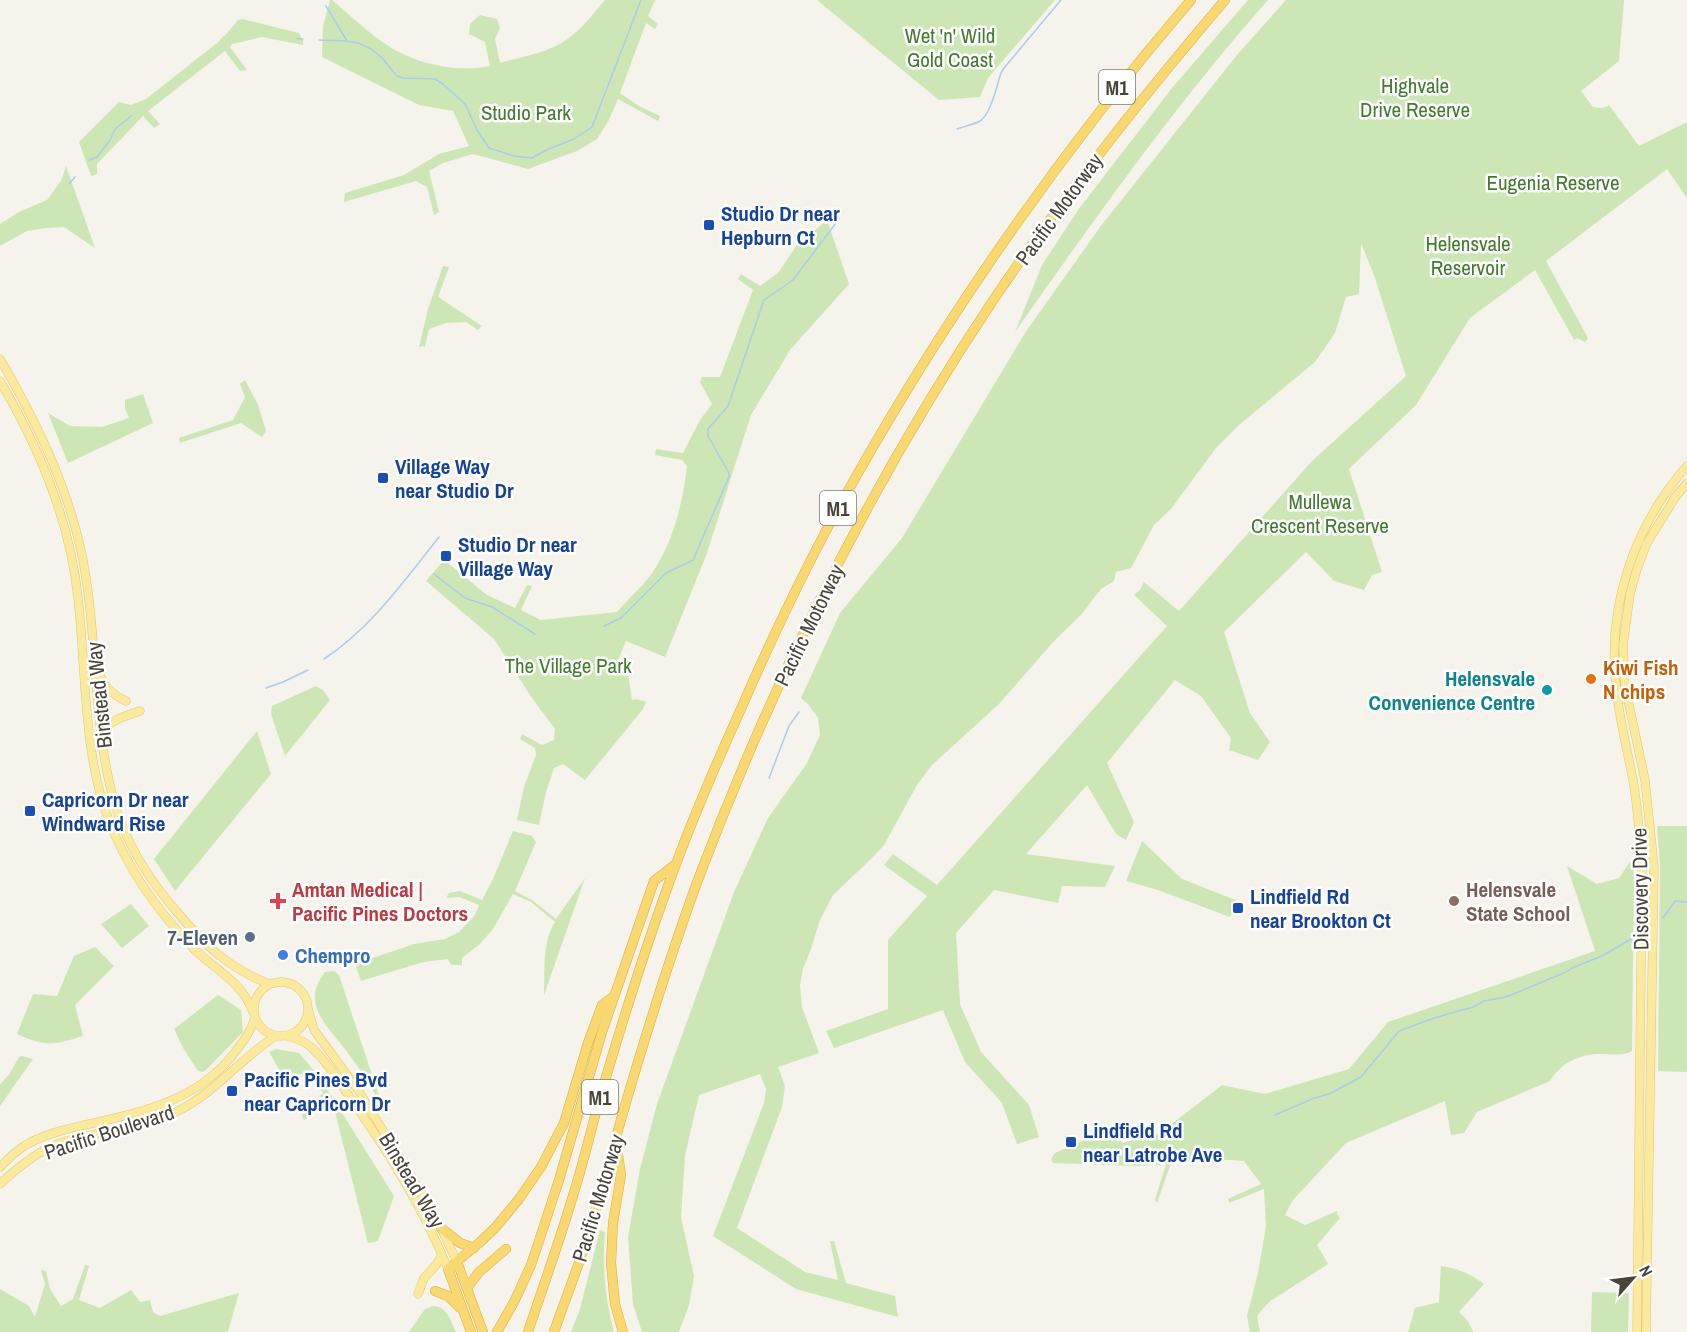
<svg xmlns="http://www.w3.org/2000/svg" width="1687" height="1332" font-family="'Archivo Narrow',sans-serif">
<style>
.green{fill:#cce7b5}
.lines{fill:none;stroke-linecap:round;stroke-linejoin:round}
.stream{stroke:#aaccef;stroke-width:1.5}
.major-casing{stroke:#e1c86d;stroke-width:9}
.highway-casing{stroke:#d9af40;stroke-width:10}
.major{stroke:#fbe99d;stroke-width:8}
.highway{stroke:#f9d871;stroke-width:9}
.transit-dot{fill:#1a4fb4;stroke:#fff;stroke-width:2}
.food-dot{fill:#e8710a;stroke:#fff;stroke-width:2}
.culture-dot{fill:#0f9aa8;stroke:#fff;stroke-width:2}
.health-dot{fill:#e0444e;stroke:#fff;stroke-width:2}
.education-dot{fill:#8d6e63;stroke:#fff;stroke-width:2}
.service-dot{fill:#5c6f8a;stroke:#fff;stroke-width:2}
.shop-dot{fill:#3f7fe0;stroke:#fff;stroke-width:2}
.labels{text-anchor:middle;dominant-baseline:central;stroke-width:5;stroke-linejoin:round;paint-order:stroke}
.shield{fill:#fff;stroke:#807c74;stroke-width:1.5}
.shield-label{font-size:20px;font-weight:bold;fill:#494439}
.park-label{font-size:21px;fill:#437a2d;stroke:#fff}
.street-label{font-size:21px;fill:#494439;stroke:#fff}
.transit-label{font-size:21px;font-weight:bold;fill:#164399;stroke:#fff;text-anchor:start}
.food-label{font-size:21px;font-weight:bold;fill:#c56008;stroke:#fff;text-anchor:start}
.culture-label{font-size:21px;font-weight:bold;fill:#0d838f;stroke:#fff;text-anchor:end}
.health-label{font-size:21px;font-weight:bold;fill:#be3a42;stroke:#fff;text-anchor:start}
.education-label{font-size:21px;font-weight:bold;fill:#785e54;stroke:#fff;text-anchor:start}
.service-label{font-size:21px;font-weight:bold;fill:#4e5e75;stroke:#fff;text-anchor:end}
.shop-label{font-size:21px;font-weight:bold;fill:#366cbe;stroke:#fff;text-anchor:start}
</style>
<rect width="100%" height="100%" fill="#f5f3eb"/>
<path class="green" d="M 330,0 L 332,0 C 350,15 367,32 387,45 C 415,64 456,73 490,66 L 485,42 L 469,34 L 470,24 L 480,15 L 497,19 L 500,28 L 495,39 L 500,63 C 521,57 548,53 566,40 C 581,30 593,14 605,0 L 655,0 L 648,16 L 658,24 L 655,29 L 646,23 L 620,93 L 639,106 L 660,116 L 658,121 L 618,99 L 609,120 L 597,139 L 577,151 L 528,169 L 473,154 L 443,163 L 429,171 L 439,212 L 434,215 L 427,187 L 416,181 L 344,202 L 345,193 L 404,175 L 439,154 L 469,146 L 453,111 L 419,105 L 322,57 L 323,26 Z
M 819,0 L 1055,0 L 988,78 L 980,97 L 939,100 L 818,1 Z
M 1248,0 L 1268,0 C 1176,104 1095,218 1015,332 L 1042,265 L 1078,210 L 1172,88 Z
M 1286,0 L 1624,0 L 1619,61 L 1581,91 L 1593,107 C 1599,108 1604,109 1609,105 L 1639,146 L 1687,122 L 1687,198 L 1667,169 L 1546,261 L 1588,338 L 1585,342 L 1577,338 L 1574,340 L 1535,270 L 1470,318 L 1416,405 L 1349,469 L 1382,572 L 1372,575 L 1364,590 L 1334,581 L 1306,552 L 1224,632 L 1250,713 L 1270,742 L 1258,760 L 1229,750 L 1231,738 L 1201,696 L 1175,680 L 1107,763 L 1134,822 L 1126,840 L 1116,834 L 1087,785 L 1026,854 L 1115,866 L 1105,887 L 1062,886 L 1058,903 L 994,890 L 956,933 L 960,1004 L 981,1052 L 1029,1105 L 1039,1137 L 1017,1144 L 1002,1103 L 965,1062 L 943,1010 L 834,1048 L 826,1031 L 888,1009 L 888,940 L 927,896 L 884,865 L 893,854 L 937,885 L 1167,626 L 1134,595 L 1140,590 L 1144,582 L 1179,611 L 1312,461 L 1406,376 L 1374,275 L 1361,243 L 1359,294 L 1346,297 L 1335,333 L 1315,362 L 1239,425 L 1216,448 L 1171,509 L 1154,525 L 1131,568 L 1116,572 L 1114,581 L 1101,589 L 1081,615 L 1054,641 L 999,704 L 932,765 L 917,785 L 884,845 L 872,858 L 833,895 L 820,920 L 811,949 L 803,969 L 800,985 L 802,1007 L 819,1053 L 778,1067 L 785,1086 L 782,1107 L 737,1228 L 805,1272 L 838,1280 L 830,1241 L 834,1241 L 846,1283 L 895,1296 L 898,1317 L 796,1289 L 713,1236 L 764,1103 L 766,1089 L 760,1074 L 699,1095 L 685,1156 L 681,1217 L 694,1276 L 689,1305 L 679,1332 L 642,1332 L 633,1304 L 628,1237 L 640,1169 L 657,1104 L 734,892 L 768,818 L 807,763 L 820,735 L 818,718 L 808,704 L 801,698 L 840,613 L 902,538 L 1025,333 L 1100,227 L 1237,55 Z
M 243,19 L 299,33 L 303,41 L 303,45 L 262,37 L 232,44 L 230,47 L 247,70 L 240,71 L 225,51 L 148,111 L 160,124 L 154,128 L 143,116 L 97,164 L 97,174 L 91,176 L 79,142 L 119,102 L 131,105 L 146,99 L 217,43 L 228,32 L 238,20 Z
M 66,166 L 95,248 L 64,227 L 46,228 L 27,231 L 0,246 L 0,224 L 19,212 L 47,200 L 61,181 Z
M 827,220 L 849,284 L 790,350 L 751,415 L 706,556 L 665,657 L 626,641 L 615,668 L 628,674 L 632,700 L 637,699 L 646,702 L 643,709 L 585,780 L 563,764 L 554,768 L 546,792 L 539,825 L 517,820 L 524,787 L 536,755 L 535,748 L 520,739 L 522,734 L 542,745 L 554,740 L 555,729 L 532,698 L 494,639 L 426,581 L 444,560 L 487,595 L 515,608 L 527,585 L 532,586 L 521,610 L 541,620 L 617,612 C 628,599 642,587 652,573 C 673,543 683,502 687,466 L 682,460 L 655,455 L 656,449 L 683,453 L 700,420 L 712,404 L 700,382 L 702,377 L 720,377 L 753,290 L 738,279 L 741,274 L 760,286 L 778,273 L 797,245 Z
M 443,266 L 449,267 L 438,297 L 482,326 L 478,330 L 466,322 L 446,323 L 429,329 L 425,347 L 422,346 L 419,347 L 428,309 Z
M 245,380 L 258,405 L 266,431 L 262,437 L 241,423 L 180,443 L 179,438 L 233,420 L 245,397 L 240,384 Z
M 143,394 L 153,423 L 68,463 L 48,413 L 70,426 L 102,427 L 129,418 L 125,408 L 125,400 Z
M 316,686 L 323,690 L 330,700 L 285,756 L 271,714 L 272,706 Z
M 257,731 L 271,774 L 175,891 L 154,859 Z
M 1657,826 L 1687,826 L 1687,1072 L 1658,1071 L 1660,866 Z
M 513,831 L 532,836 L 536,842 L 515,891 L 532,900 L 556,919 L 585,878 L 544,995 C 545,971 542,942 555,922 L 531,902 L 513,894 L 493,929 L 480,944 L 462,958 L 462,965 L 451,965 L 448,959 L 423,962 L 361,981 L 355,964 L 414,944 L 445,939 L 459,932 L 475,915 L 479,905 L 459,897 L 446,898 L 449,893 L 460,891 L 482,900 L 493,879 Z
M 1142,841 L 1182,879 L 1238,901 L 1230,917 L 1158,890 L 1126,881 Z
M 1633,857 L 1634,882 L 1632,1051 C 1623,1056 1613,1054 1603,1054 C 1582,1053 1561,1062 1550,1081 L 1477,1112 L 1464,1133 L 1451,1135 L 1445,1101 L 1346,1143 L 1293,1200 L 1285,1215 L 1305,1225 L 1337,1211 L 1337,1214 L 1340,1218 L 1317,1245 L 1328,1264 L 1269,1302 L 1257,1316 L 1260,1332 L 1250,1332 L 1247,1316 L 1258,1273 L 1266,1226 L 1264,1189 L 1229,1203 L 1228,1199 L 1261,1184 L 1244,1161 L 1212,1159 L 1171,1163 L 1157,1203 L 1155,1200 L 1166,1164 L 1136,1166 L 1053,1163 L 1051,1159 L 1055,1153 L 1100,1133 L 1112,1126 L 1122,1143 L 1160,1133 L 1222,1085 L 1265,1094 L 1349,1069 L 1388,1022 L 1595,951 L 1567,866 L 1597,884 L 1619,878 Z
M 131,904 L 149,926 L 122,948 L 101,924 Z
M 95,947 L 114,966 L 75,1005 L 83,1036 C 55,1045 45,1047 17,1034 L 33,994 L 57,996 L 74,956 Z
M 334,971 L 339,975 L 383,1108 C 372,1089 361,1070 348,1053 C 329,1027 299,1005 325,972 Z
M 218,995 L 241,1010 L 243,1032 L 206,1070 L 202,1072 L 198,1071 L 183,1048 L 174,1029 Z
M 276,1049 L 299,1053 L 319,1076 L 394,1196 L 378,1241 L 368,1243 L 334,1108 L 326,1098 L 304,1121 L 302,1115 L 323,1093 L 307,1073 L 283,1076 L 269,1052 Z
M 22,1056 L 33,1059 L 0,1106 L 0,1084 L 9,1075 L 19,1057 Z
M 600,1230 L 605,1232 C 602,1266 605,1299 614,1332 L 571,1332 L 580,1309 Z
M 85,1265 L 89,1266 L 79,1300 L 100,1308 L 131,1290 L 140,1302 L 150,1300 L 153,1312 L 160,1316 L 239,1293 L 228,1332 L 0,1332 L 0,1289 L 29,1306 L 35,1317 L 45,1284 L 41,1270 L 46,1271 L 50,1289 L 61,1306 L 73,1299 Z
M 1441,1266 C 1457,1268 1471,1274 1484,1284 L 1459,1312 L 1468,1321 L 1473,1332 L 1408,1332 L 1415,1308 L 1439,1302 Z
M 1592,1292 L 1629,1293 L 1628,1332 L 1591,1332 Z
M 433,1306 C 448,1307 450,1320 456,1332 L 409,1332 L 425,1309 Z"/>
<g class="lines">
<path class="stream" d="M 326,6 L 347,41
M 297,39 L 303,39
M 319,40 L 345,41 L 358,43 L 371,49 L 381,57 L 397,76 L 403,78 L 435,79 L 443,84 L 465,104 L 477,130 L 489,148 L 514,156 L 532,158 L 546,150 L 574,139 L 592,127 L 641,0
M 957,129 C 964,126 973,125 980,121 C 991,114 997,85 1001,73 L 1004,68 L 1061,0
M 89,160 L 97,157 L 110,140 L 115,129 L 131,116
M 69,184 L 75,177
M 434,574 L 465,598 L 492,607 L 535,634
M 604,626 L 621,618 L 666,573 L 693,560 L 729,477 L 729,473 L 708,436 L 708,429 L 728,406 L 764,300 L 793,280 L 839,219
M 324,659 C 371,628 404,581 439,537
M 266,688 L 283,682 L 308,670
M 769,778 L 789,726 L 799,712
M 1663,918 L 1675,901 L 1687,902
M 1275,1115 L 1312,1099 L 1329,1094 L 1361,1077 L 1399,1031 L 1434,1018 L 1473,1007 L 1484,1001 L 1506,997 L 1566,972 L 1572,968 L 1604,955 L 1631,939"/>
<g class="major-casing">
<path id="major" d="M 0,359 C 35,420 64,478 80,546 C 100,634 90,726 117,811 C 129,849 152,883 177,912 C 206,946 227,967 269,984
M 0,381 C 39,447 70,520 78,598 C 86,668 83,752 108,818 C 127,869 158,912 195,950 C 217,971 242,982 253,1012
M 99,672 C 104,688 112,694 126,701
M 102,734 C 109,720 125,716 140,711
M254 1009a27 27 0 1 1 54 0a27 27 0 1 1-54 0Z
M 308,1009 L 314,1030 L 358,1090 L 429,1205 L 441,1228 L 457,1262
M 287,1036 C 295,1038 305,1041 311,1047 C 328,1063 340,1083 353,1102 C 390,1154 424,1210 448,1269
M 0,1167 C 8,1159 15,1152 24,1146 C 44,1134 67,1129 89,1124 C 142,1112 195,1101 231,1057 C 241,1044 250,1034 255,1018
M 0,1184 C 17,1168 37,1151 60,1143 C 97,1131 139,1129 174,1113 C 215,1094 240,1058 276,1036
M 418,1294 L 424,1278 L 436,1265 L 442,1255
M 1637,1332 L 1642,867 C 1640,838 1638,809 1633,780 C 1627,749 1619,718 1616,686 C 1607,606 1634,526 1687,466
M 1646,1332 L 1654,867 L 1645,780 L 1625,686 L 1623,645 L 1630,594 L 1637,569 L 1647,543 L 1676,496 L 1687,483"/>
</g>
<g class="highway-casing">
<path id="highway" d="M 616,1142 L 621,1175 L 613,1223 L 611,1263 L 615,1304 L 623,1332
M 441,1228 L 460,1243 L 474,1248
M 457,1262 L 483,1332
M 467,1288 L 479,1272 L 506,1249
M 435,1291 L 448,1296 L 460,1308
M 471,1332 L 448,1269 L 479,1243 L 495,1228 L 519,1199 L 541,1167 L 564,1123 L 588,1043 L 602,1005 L 613,997
M 497,1332 L 515,1300 L 531,1265 L 539,1241 L 559,1180 L 602,1032 L 654,881 L 676,864
M 528,1332 C 544,1284 561,1237 575,1189 C 584,1160 591,1130 599,1101 C 622,1022 647,942 676,864 C 695,813 717,762 740,711 C 767,649 796,587 828,527 C 930,339 1051,163 1191,0
M 554,1332 C 563,1306 573,1280 582,1254 C 595,1215 605,1176 616,1137 C 640,1053 666,968 696,885 C 773,680 872,481 994,299 C 1065,194 1143,96 1225,0"/>
</g>
<use href="#major" class="major"/>
<use href="#highway" class="highway"/>
</g>
<g class="transit-dot">
<rect x="703" y="219" width="12" height="12" rx="3"/>
<rect x="377" y="472" width="12" height="12" rx="3"/>
<rect x="440" y="550" width="12" height="12" rx="3"/>
<rect x="24" y="805" width="12" height="12" rx="3"/>
<rect x="1232" y="902" width="12" height="12" rx="3"/>
<rect x="226" y="1085" width="12" height="12" rx="3"/>
<rect x="1065" y="1136" width="12" height="12" rx="3"/>
</g>
<circle class="food-dot" cx="1591" cy="679" r="6"/>
<circle class="culture-dot" cx="1547" cy="690" r="6"/>
<path class="health-dot" d="M275 892h6v6h6v6h-6v6h-6v-6h-6v-6h6z"/>
<circle class="education-dot" cx="1454" cy="901" r="6"/>
<circle class="service-dot" cx="250" cy="937" r="6"/>
<circle class="shop-dot" cx="283" cy="955" r="6"/>
<g class="labels">
<g class="shield">
<rect x="1099" y="70" width="36" height="34" rx="4.5"/>
<rect x="820" y="491" width="36" height="34" rx="4.5"/>
<rect x="582" y="1080" width="36" height="34" rx="4.5"/>
</g>
<g class="shield-label">
<text x="1117" y="87">M1</text>
<text x="838" y="508">M1</text>
<text x="600" y="1097">M1</text>
</g>
<g class="park-label">
<text x="950" y="35">Wet 'n' Wild<tspan x="950" dy="24">Gold Coast</tspan></text>
<text x="1415" y="85">Highvale<tspan x="1415" dy="24">Drive Reserve</tspan></text>
<text x="526" y="112">Studio Park</text>
<text x="1553" y="182">Eugenia Reserve</text>
<text x="1468" y="243">Helensvale<tspan x="1468" dy="24">Reservoir</tspan></text>
<text x="1320" y="501">Mullewa<tspan x="1320" dy="24">Crescent Reserve</tspan></text>
<text x="568" y="665">The Village Park</text>
</g>
<g class="street-label">
<text transform="translate(1059 209) rotate(-54)">Pacific Motorway</text>
<text transform="translate(809 625) rotate(-64)">Pacific Motorway</text>
<text transform="translate(99 695) rotate(-96)">Binstead Way</text>
<text transform="translate(1640 889) rotate(-91)">Discovery Drive</text>
<text transform="translate(109 1132) rotate(-18)">Pacific Boulevard</text>
<text transform="translate(412 1180) rotate(59)">Binstead Way</text>
<text transform="translate(598 1198) rotate(-73)">Pacific Motorway</text>
</g>
<g class="transit-label">
<text x="721" y="213">Studio Dr near<tspan x="721" dy="24">Hepburn Ct</tspan></text>
<text x="395" y="466">Village Way<tspan x="395" dy="24">near Studio Dr</tspan></text>
<text x="458" y="544">Studio Dr near<tspan x="458" dy="24">Village Way</tspan></text>
<text x="42" y="799">Capricorn Dr near<tspan x="42" dy="24">Windward Rise</tspan></text>
<text x="1250" y="896">Lindfield Rd<tspan x="1250" dy="24">near Brookton Ct</tspan></text>
<text x="244" y="1079">Pacific Pines Bvd<tspan x="244" dy="24">near Capricorn Dr</tspan></text>
<text x="1083" y="1130">Lindfield Rd<tspan x="1083" dy="24">near Latrobe Ave</tspan></text>
</g>
<g class="food-label">
<text x="1603" y="667">Kiwi Fish<tspan x="1603" dy="24">N chips</tspan></text>
</g>
<g class="culture-label">
<text x="1535" y="678">Helensvale<tspan x="1535" dy="24">Convenience Centre</tspan></text>
</g>
<g class="health-label">
<text x="292" y="889">Amtan Medical |<tspan x="292" dy="24">Pacific Pines Doctors</tspan></text>
</g>
<g class="education-label">
<text x="1466" y="889">Helensvale<tspan x="1466" dy="24">State School</tspan></text>
</g>
<g class="service-label">
<text x="238" y="937">7-Eleven</text>
</g>
<g class="shop-label">
<text x="295" y="955">Chempro</text>
</g>
</g>
<g transform="translate(1633 1278) rotate(62)" stroke="#ffffff" stroke-width="4.5" paint-order="stroke">
<path d="M0-4.5L10 22L0 15L-10 22Z" fill="#494439"/>
<text y="-9" font-size="16" font-weight="bold" text-anchor="middle" fill="#494439">N</text>
</g>
</svg>
